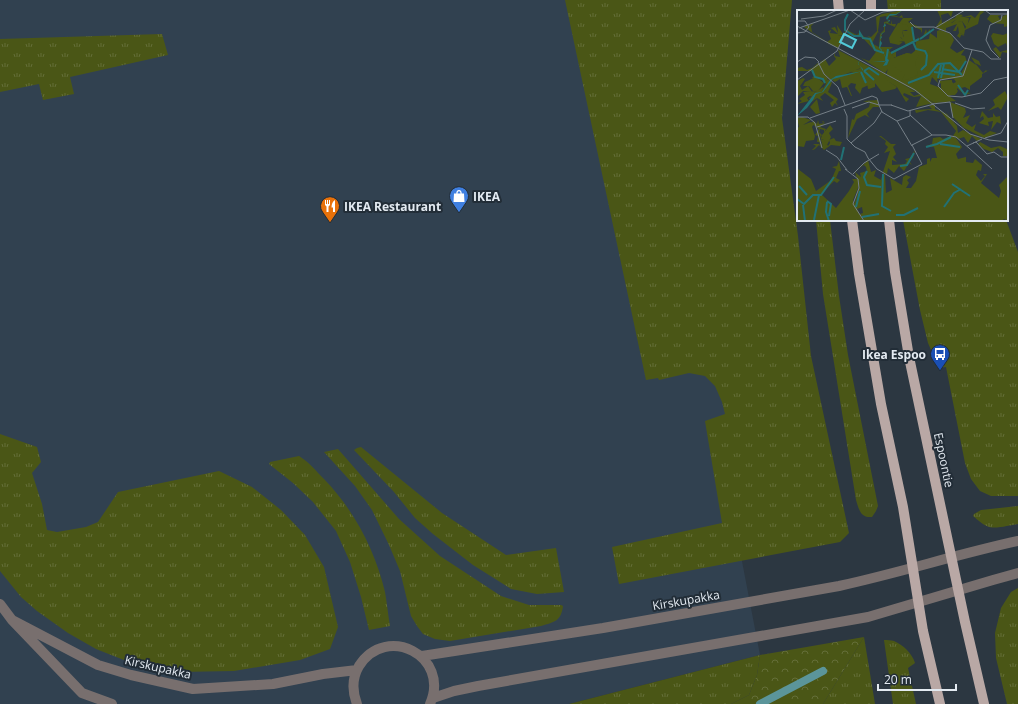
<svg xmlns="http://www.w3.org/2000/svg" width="1018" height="704" font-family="'Open Sans',sans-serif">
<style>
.built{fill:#314150}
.grass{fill:url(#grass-tufts)}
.forest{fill:url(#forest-crowns)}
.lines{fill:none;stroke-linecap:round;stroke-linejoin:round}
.stream{stroke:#5b959a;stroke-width:8}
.street{stroke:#786f6e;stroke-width:10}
.primary{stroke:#b9a8a5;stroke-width:10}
.labels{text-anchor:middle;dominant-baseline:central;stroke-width:4;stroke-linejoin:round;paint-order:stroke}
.poi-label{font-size:12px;font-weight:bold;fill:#e3eaf1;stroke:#222d37;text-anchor:start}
.street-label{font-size:12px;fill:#e3eaf1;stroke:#222d37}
.inset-river{fill:none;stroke:#217175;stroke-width:2}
.inset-road{fill:none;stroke:#757f87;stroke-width:1}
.view{fill:#52cbd9;fill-opacity:0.15;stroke:#52cbd9;stroke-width:2}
.inset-edge{fill:none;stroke:#e3eaf1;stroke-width:2}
</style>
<defs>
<pattern id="grass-tufts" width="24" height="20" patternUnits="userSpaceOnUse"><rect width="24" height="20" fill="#4a5616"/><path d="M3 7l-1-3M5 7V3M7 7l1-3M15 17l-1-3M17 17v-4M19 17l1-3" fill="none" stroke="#646e38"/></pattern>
<pattern id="forest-crowns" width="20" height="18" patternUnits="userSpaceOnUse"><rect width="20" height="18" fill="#4a5616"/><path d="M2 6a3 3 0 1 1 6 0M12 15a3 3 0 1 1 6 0" fill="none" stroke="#646e38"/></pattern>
</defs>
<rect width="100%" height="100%" fill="#2c3741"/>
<path class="built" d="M 0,0 L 633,0 L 771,349 L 741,556 L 760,655 L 569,704 L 0,704 Z"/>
<path class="grass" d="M 565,0 L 792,0 L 782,118 L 798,236 L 811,356 L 849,533 L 840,542 L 619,584 L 612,547 L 722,523 L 705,421 L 725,414 L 722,402 L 715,386 L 705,376 L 689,373 L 659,380 L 658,378 L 646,380 Z
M 887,0 L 941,0 L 941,11 L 888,11 Z
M 162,34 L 168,55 L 70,77 L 74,94 L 43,100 L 39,84 L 0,92 L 0,39 Z
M 816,220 L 830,220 L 839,296 L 848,355 L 878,506 L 876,511 L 872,517 C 860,518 859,509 856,500 L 823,294 Z
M 903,220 L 1006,220 L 1018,252 L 1018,496 L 991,496 L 980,491 L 971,479 L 965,463 L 946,367 L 939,368 L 928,343 L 920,310 Z
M 0,434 L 37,447 L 41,462 L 32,473 L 42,504 L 47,530 L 57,532 L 86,527 L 98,522 L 118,492 L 219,471 L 252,487 L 281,510 L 305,535 L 324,567 L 338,627 L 330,649 L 300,660 L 234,671 L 178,672 L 129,662 L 96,649 L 68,633 L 37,611 L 21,597 L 0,571 Z
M 361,447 L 442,513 L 506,555 L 556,548 L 564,592 L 537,594 L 511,589 L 473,565 L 433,534 L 415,518 L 394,492 L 354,450 L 357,448 Z
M 338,449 L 399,519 L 440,556 L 501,596 L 529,605 L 561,605 L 563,606 C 561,621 555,622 541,626 L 450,641 L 435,639 L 423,634 L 417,626 L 411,616 L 400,571 L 389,545 L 372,510 L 355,486 L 324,452 Z
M 299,456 C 309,462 316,471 324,479 C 354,510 375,550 385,592 C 387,603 388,615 390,626 L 369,630 L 361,597 L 350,562 L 336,531 L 313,502 L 293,483 L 269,464 L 270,462 Z
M 1018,506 L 1018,524 C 1010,525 997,529 989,527 C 983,525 978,520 973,516 L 974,514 L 981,510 Z
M 1018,588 L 1018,704 L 1007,704 L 996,658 L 995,633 L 1001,608 L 1011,592 Z
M 864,637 L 875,704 L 823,704 Z
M 884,640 C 887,640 891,640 894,641 C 903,645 912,653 915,663 L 908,668 L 916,704 L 893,704 Z
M 760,655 L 757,675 L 749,695 L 731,704 L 569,704 Z"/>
<path class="forest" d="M 864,637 L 823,704 L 731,704 L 749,695 L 757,675 L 760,655 Z"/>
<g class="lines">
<path class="stream" d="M 760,704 L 823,671"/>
<path class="street" d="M 0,604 L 12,620 L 82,693 L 112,704
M 12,620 L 98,665 L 131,675 L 193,689 L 273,684 L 323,674 L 357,670
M 422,656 L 603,628 L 839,586 C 899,573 958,554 1018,541
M 433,698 L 454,691 L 478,686 L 868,617 L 993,580 L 1018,573
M 357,704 C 352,691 352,678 359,666 C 386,623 451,656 430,704"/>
<path class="primary" d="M 838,0 L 839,11
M 871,11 L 871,0
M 852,220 L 859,274 L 881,404 L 903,507 L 923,631 L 940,704
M 889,220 L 895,272 L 909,357 L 965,622 L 984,704"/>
</g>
<defs>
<g id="shop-pin" transform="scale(1)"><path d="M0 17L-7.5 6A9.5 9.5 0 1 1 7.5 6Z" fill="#3f7fe0" stroke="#222d37"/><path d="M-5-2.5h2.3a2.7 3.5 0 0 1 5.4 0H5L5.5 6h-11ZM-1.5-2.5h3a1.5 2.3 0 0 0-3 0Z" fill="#fff"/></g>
<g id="restaurant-pin" transform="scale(1)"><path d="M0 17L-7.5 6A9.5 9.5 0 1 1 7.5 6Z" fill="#e8710a" stroke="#222d37"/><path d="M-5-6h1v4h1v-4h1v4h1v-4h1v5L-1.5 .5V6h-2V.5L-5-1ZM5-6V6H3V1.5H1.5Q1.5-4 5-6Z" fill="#fff"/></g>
<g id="bus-pin" transform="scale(1)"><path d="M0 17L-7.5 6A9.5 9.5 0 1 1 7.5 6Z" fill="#1a4fb4" stroke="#222d37"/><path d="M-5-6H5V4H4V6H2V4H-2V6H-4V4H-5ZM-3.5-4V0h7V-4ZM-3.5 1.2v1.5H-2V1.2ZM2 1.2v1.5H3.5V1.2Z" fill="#fff"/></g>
</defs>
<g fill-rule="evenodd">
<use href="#shop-pin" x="459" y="196"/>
<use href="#restaurant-pin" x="330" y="206"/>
<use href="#bus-pin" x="940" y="354"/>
</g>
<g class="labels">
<g class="poi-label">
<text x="473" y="196">IKEA</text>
<text x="344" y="206">IKEA Restaurant</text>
<text x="926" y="354" text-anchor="end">Ikea Espoo</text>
</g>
<g class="street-label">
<text transform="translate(944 460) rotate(78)">Espoontie</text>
<text transform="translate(686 600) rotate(-10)">Kirskupakka</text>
<text transform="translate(158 667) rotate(13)">Kirskupakka</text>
</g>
</g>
<g transform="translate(797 10)">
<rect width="211" height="211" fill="#2c3741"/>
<path d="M 106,0 L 99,5 L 91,3 L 102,7 L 105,5 L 106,8 L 93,6 L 90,9 L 93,10 L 91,13 L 94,14 L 95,10 L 95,14 L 99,14 L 98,17 L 88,13 L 88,22 L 84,24 L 81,22 L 75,33 L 72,32 L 73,28 L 70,26 L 74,27 L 80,21 L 79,7 L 85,4 ZM 89,6 L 92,11 L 87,12 L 87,20 L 83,24 L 81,21 L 83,7 ZM 106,8 L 116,8 L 111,12 L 125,18 L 125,21 L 124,23 L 124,20 L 115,16 L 118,30 L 122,29 L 120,25 L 122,28 L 126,27 L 129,19 L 130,23 L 133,19 L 133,23 L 130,23 L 126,28 L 99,41 L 99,47 L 96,48 L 95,44 L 109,35 L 107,31 L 102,35 L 102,32 L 106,32 L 103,24 L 107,27 L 105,21 L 111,21 L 101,15 ZM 17,13 L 14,16 L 15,22 L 30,32 L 34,29 L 31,21 L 34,20 L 33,23 L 41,24 L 34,18 L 38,17 L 41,23 L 40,15 L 46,24 L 49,20 L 47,25 L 41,25 L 47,26 L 41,38 L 32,34 L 7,17 L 11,15 L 12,18 L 12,15 ZM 41,40 L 62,51 L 64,58 L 34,70 L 29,65 L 31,68 L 28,73 L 13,60 L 21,53 L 23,55 L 23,52 L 28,49 L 32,56 L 39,49 L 37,46 L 38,42 L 38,46 L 43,47 ZM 26,77 L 26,79 L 18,82 L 14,90 L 13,90 L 12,88 L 15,87 L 13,86 L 10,88 L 12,91 L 0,94 L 5,91 L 2,89 L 8,85 L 6,82 L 21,81 ZM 21,110 L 22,114 L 28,113 L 25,112 L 26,111 L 28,113 L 23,117 L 29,119 L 27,123 L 27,120 L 23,119 L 22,122 L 25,125 L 24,127 L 22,123 L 23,131 L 26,137 L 24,130 L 27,129 L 31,136 L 33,133 L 32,130 L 37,128 L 39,131 L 45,132 L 43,136 L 34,135 L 27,140 L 22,135 L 18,139 L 16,140 L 15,140 L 19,136 L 16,134 L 22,134 L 24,136 L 22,132 L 20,132 L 21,126 L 18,125 L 22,119 L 14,113 L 17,111 L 20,114 Z" fill="#4a5616" fill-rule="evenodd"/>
<path d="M 140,0 L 156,1 L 154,7 L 151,3 L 144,5 L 145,13 L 158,8 L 160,4 L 166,5 L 154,13 L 165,11 L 168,19 L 174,7 L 167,7 L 174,5 L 178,8 L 184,0 L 191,4 L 187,2 L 183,5 L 181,14 L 168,20 L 167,25 L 163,23 L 168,26 L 164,25 L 163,28 L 160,26 L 162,23 L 161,16 L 159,21 L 156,21 L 160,14 L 149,18 L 149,22 L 139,17 L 144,9 ZM 211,4 L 211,16 L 207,17 L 207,14 L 195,13 L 190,9 L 193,5 L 205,5 L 201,6 L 203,10 L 206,6 ZM 101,13 L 110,15 L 112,19 L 105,21 L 107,29 L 103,27 L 107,31 L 102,32 L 102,35 L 93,33 L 92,28 ZM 52,19 L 52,21 L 60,25 L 62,23 L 69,28 L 73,28 L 72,32 L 82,37 L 83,24 L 85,24 L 83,37 L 96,37 L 92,40 L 94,43 L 98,42 L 95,44 L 97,48 L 110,43 L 115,44 L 118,41 L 119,31 L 132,29 L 133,23 L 140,28 L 140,21 L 143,20 L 154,24 L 157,30 L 153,38 L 160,43 L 168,39 L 164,45 L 168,46 L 170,52 L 168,51 L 163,62 L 164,63 L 172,50 L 179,55 L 174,47 L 182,51 L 184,56 L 178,53 L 186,63 L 189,60 L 186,57 L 190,61 L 194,59 L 185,64 L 185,67 L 173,76 L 173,80 L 168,77 L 164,78 L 167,82 L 174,83 L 168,85 L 160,78 L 160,83 L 152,86 L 159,91 L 138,93 L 89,65 L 91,59 L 88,63 L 64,48 L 72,51 L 79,42 L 64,26 L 49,25 L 53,24 L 50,22 ZM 135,67 L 141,73 L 140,69 L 157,69 L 159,72 L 155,74 L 155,70 L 144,71 L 144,78 L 133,74 ZM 196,23 L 206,25 L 211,23 L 211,43 L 205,42 L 203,48 L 196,39 L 199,37 L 203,42 L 210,40 L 210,36 L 209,33 L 201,37 L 197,34 L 194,26 ZM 62,51 L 120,82 L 113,82 L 117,86 L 123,84 L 137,93 L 119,97 L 124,86 L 117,87 L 107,83 L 106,85 L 112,89 L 109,92 L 100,77 L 92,72 L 87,73 L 86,69 L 79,66 L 75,68 L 81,75 L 78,73 L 78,77 L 71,79 L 70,73 L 55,73 L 55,65 L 34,70 L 56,62 L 52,61 L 63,59 ZM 6,68 L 8,69 L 3,76 L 5,80 L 11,76 L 15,82 L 6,81 L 0,87 L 0,71 ZM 20,89 L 23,103 L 19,104 L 13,97 ZM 81,90 L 82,97 L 76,97 L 70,104 L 72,107 L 73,108 L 68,105 L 60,109 L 51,128 L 55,109 L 57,110 L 59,104 L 72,97 L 73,93 L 66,91 ZM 153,92 L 168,98 L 169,102 L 166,108 L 173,105 L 169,113 L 175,117 L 179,114 L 177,120 L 187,125 L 193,121 L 200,123 L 187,128 L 167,118 L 156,107 ZM 138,94 L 138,99 L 150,104 L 160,116 L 161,123 L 166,120 L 184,129 L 180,131 L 175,126 L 171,133 L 167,127 L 161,129 L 156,126 L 159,121 L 144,102 L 131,100 L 119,103 L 118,100 L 135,99 L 132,96 ZM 185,101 L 191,108 L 196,107 L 196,103 L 199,107 L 203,106 L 204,114 L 200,112 L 194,120 L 196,111 L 191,112 L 192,116 L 182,113 L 187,109 L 186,106 L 183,108 ZM 33,115 L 36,119 L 32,123 L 34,127 L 30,135 L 26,129 L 24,130 L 23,124 L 25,128 L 25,125 Z" fill="#4a5616" fill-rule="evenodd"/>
<path d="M 91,39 L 95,44 L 88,63 L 71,52 L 74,52 L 79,42 L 86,44 L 85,41 ZM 167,49 L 169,51 L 158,67 L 143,68 L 133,65 L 120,70 L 140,62 L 137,59 L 141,54 L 153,53 L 156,50 L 165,51 Z" fill="#4a5616"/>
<path d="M 19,67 L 27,73 L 21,81 L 16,81 L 12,76 L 6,76 L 8,72 Z" fill="#4a5616"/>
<path d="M 163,6 L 172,8 L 170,18 L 165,11 L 154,14 ZM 118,41 L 122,45 L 118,52 L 121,65 L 104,72 L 108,64 L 92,53 L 99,47 L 110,43 L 114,44 ZM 61,52 L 89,64 L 88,69 L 100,77 L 98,79 L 85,82 L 78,73 L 75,78 L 71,79 L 74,74 L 65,78 L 63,84 L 58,78 L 59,74 L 54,73 L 51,76 L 55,86 L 54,86 L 50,77 L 45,78 L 43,69 L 38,72 L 32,68 L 34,63 L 32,57 L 40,67 L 66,61 ZM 5,57 L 10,60 L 15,58 L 28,72 L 31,69 L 35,73 L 31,82 L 41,89 L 39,92 L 41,96 L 38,93 L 35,97 L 33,93 L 37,90 L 28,83 L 23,87 L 26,91 L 20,88 L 13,93 L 18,82 L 25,78 L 25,80 L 29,74 L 26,70 L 15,68 L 17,66 L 15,61 L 1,61 L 0,58 ZM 154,70 L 161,81 L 158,85 L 151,85 L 142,71 ZM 208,81 L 211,87 L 204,100 L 201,97 L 191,101 L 198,95 L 196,90 ZM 5,107 L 14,110 L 6,115 L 14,112 L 17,114 L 15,117 L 18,126 L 17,130 L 9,131 L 7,137 L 0,136 L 0,118 L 2,117 L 0,108 ZM 82,126 L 84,126 L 94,134 L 99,134 L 96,137 L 99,144 L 96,147 L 100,152 L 95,150 L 95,155 L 108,154 L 110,151 L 108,149 L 113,148 L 118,140 L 116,148 L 112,151 L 115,155 L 112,153 L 107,161 L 102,156 L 97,163 L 91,158 L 90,164 L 86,162 L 93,141 L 87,143 L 91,137 L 88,134 L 87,137 L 89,131 ZM 154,126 L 159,128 L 165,137 L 159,144 L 161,149 L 169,147 L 169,152 L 176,153 L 178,149 L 185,155 L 184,161 L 181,160 L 179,165 L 184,171 L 188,166 L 186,164 L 190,164 L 184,173 L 202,188 L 204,181 L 202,175 L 211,166 L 211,211 L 207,209 L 205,211 L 67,211 L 63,204 L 66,203 L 65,197 L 60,199 L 57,196 L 62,177 L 58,162 L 64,167 L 63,163 L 70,161 L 69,157 L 67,155 L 62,159 L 71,150 L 74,162 L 79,160 L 77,166 L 84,170 L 86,163 L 88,165 L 89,183 L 95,180 L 93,168 L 105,175 L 106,167 L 109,165 L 114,167 L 110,170 L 112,173 L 109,178 L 114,178 L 119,171 L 122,157 L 130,154 L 130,149 L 133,148 L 133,152 L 135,148 L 140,148 L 137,137 L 129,136 L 135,134 L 136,128 L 143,127 L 146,129 ZM 183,132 L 194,138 L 203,136 L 210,139 L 211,146 L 206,146 L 206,142 L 201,138 L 195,142 L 187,139 L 181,134 ZM 42,151 L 44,161 L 42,161 L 39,168 L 43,170 L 40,173 L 37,171 L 24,184 L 39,198 L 52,181 L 57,172 L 55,169 L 61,169 L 61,178 L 56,190 L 66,211 L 0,211 L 0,155 L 1,159 L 14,169 L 19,181 L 33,171 L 36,166 L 34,165 L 36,166 L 39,159 L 35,157 L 40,156 Z" fill="#4a5616"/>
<path d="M 106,0 L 99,5 L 92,6 L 92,7 L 90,10 L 93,10 L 93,11 L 92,12 L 88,13 L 89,16 L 86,17 L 88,21 L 84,25 L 84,26 L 85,27 L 83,30 L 85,33 L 83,38 L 85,40 L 85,41 L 87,43 L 89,48 L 92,50 L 90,55 L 86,56 L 89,51 L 87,52 L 75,52 L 64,48 L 61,54 L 66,59 L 66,61 L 55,64 L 56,72 L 55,64 L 36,69 L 26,82 L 19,84 L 16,90 L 10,98 L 0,106 L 18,83 L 25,82 L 33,70 L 39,66 L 66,61 L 61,53 L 64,48 L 75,52 L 89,51 L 87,43 L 82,38 L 84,24 L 88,21 L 86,17 L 88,13 L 93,11 L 90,10 L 89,8 L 93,4 L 99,4 Z" fill="#217175"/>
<path class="inset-river" d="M 51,4 L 48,10 L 48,20 L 57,26 L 63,26 L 63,23 L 66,28 L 73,29 L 78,40 L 87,43M 115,17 L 117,30M 123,29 L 137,19M 116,32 L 119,39 L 128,41 L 130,45M 94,43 L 122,29M 89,51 L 91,39M 145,59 L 162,62M 15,60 L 18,67 L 26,69 L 28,73M 124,60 L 129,55 L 130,45M 67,61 L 72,58 L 82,65M 67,61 L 77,70M 64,62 L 69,73M 137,62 L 158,65M 162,62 L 169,51M 141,68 L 144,55M 144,68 L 147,54M 111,73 L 132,65 L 141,54 L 153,53 L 165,65M 161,75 L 168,85 L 171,80M 143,134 L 163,137M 129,137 L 140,134 L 154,127M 44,150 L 47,137M 103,156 L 110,155 L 117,143M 70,161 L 67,167 L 70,175 L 84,177M 86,164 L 85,196 L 94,201M 155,174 L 173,186M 2,176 L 10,185M 0,189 L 7,194 L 16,185 L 24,185 L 37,167M 30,191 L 34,194 L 32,206M 30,192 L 29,202 L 32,211M 6,195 L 8,211M 59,197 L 63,181M 147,197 L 157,183 L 164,179M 99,205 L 107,205 L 121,198M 65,207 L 82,204M 17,210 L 22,185"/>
<path class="inset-road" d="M 53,0 L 68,10 L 86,2 L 104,0M 188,0 L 193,4 L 211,4M 4,9 L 27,6 L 40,0M 0,11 L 8,11 L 12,17 L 8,22 L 0,23M 113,12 L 118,17 L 137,17 L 153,23 L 167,38 L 186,42 L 194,49 L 204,49M 0,16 L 118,80 L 173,124 L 192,130 L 211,132M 2,18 L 53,0M 138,18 L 168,0M 202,48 L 194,40 L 189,30 L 193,15 L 204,10 L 205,5M 0,52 L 8,47 L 18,48 L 22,52M 21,52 L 27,64 L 41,77 L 48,95M 0,70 L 40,41 L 53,14 L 68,0M 165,87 L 151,86 L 141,76 L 143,70 L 166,66 L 175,40M 165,87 L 184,83 L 197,70 L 211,67M 153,92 L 156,108M 158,93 L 175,99 L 188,98M 135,94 L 153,92M 94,95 L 111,101 L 137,94M 55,98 L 72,92 L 82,95 L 85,102 L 100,111M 47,99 L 50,106 L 50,129 L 58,137 L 68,142 L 71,148M 113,105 L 135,125M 0,107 L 11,107 L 18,113 L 25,138M 13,108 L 75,86 L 80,88 L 82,95 L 95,95M 100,111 L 115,136M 100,111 L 113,106 L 113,100M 20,117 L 39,111M 188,128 L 204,123 L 211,111M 54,133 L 77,113 L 85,101M 176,133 L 179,132 L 190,144 L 197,142 L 204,147 L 211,147M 115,135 L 135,125 L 149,125 L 159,127 L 172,138M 170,136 L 185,129M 172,138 L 195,159M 29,140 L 40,147 L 50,160M 71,148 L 80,159 L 97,169 L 125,154 L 115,135M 48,159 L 61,169 L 62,178 L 56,194 L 67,211M 56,164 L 67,153 L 82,144"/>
<path class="view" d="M 47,24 L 59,30 L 55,38 L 43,32 Z"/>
<rect width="211" height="211" class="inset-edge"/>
</g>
<path d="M878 684v6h78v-6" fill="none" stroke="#e3eaf1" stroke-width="2"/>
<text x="884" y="684" font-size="12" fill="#e3eaf1" stroke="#222d37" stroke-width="3" paint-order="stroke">20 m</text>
</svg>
